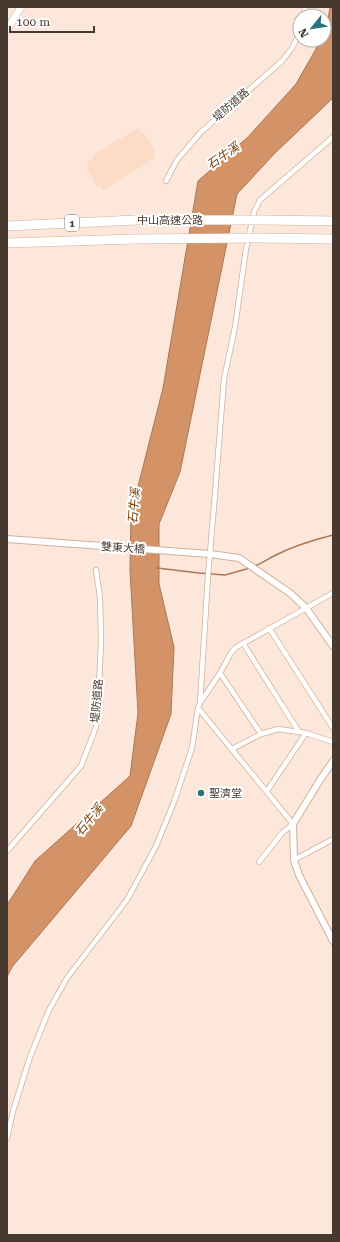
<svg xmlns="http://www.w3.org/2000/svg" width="340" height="1242" font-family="'Roboto Serif','Noto Sans TC',serif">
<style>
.built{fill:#fddcc6}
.water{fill:#d39366;stroke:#a97856}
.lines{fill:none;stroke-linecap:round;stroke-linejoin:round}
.stream{stroke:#a97856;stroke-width:1.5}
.minor-casing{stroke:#d1b09a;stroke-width:6}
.tertiary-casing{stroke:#d1b09a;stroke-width:8}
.secondary-casing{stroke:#d1b09a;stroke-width:8}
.motorway-casing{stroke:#d1b09a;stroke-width:10}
.minor{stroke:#fff;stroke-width:4.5}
.tertiary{stroke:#fff;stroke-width:6}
.secondary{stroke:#fff;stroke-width:7}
.motorway{stroke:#fff;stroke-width:9}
.motorway-bridge-casing{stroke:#d1b09a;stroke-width:10;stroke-linecap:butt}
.motorway-bridge{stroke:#fff;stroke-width:9}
.poi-dot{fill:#29737b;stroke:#fff;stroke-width:1.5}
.labels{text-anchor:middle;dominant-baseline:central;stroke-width:4;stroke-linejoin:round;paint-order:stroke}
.shield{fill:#fff;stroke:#7e746e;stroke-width:1}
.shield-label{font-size:10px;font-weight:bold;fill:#473930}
.street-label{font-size:11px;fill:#473930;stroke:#fff}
.poi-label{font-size:11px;fill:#473930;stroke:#fff;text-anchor:start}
.water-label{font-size:12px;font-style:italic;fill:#793d04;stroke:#fff}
</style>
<rect width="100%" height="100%" fill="#fce7da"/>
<path class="built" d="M 138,128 L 141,133 L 145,134 L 155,151 L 153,155 L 155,158 L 103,190 L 101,186 L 97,187 L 87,169 L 89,166 L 86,163 L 94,157 L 94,154 Z"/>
<path class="water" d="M 330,7 L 333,7 L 333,98 L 275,153 L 237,194 L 180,472 L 159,524 L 159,584 L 174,647 L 171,714 L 131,826 L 12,967 L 7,977 L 7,905 L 35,861 L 130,776 L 138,713 L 130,570 L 131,514 L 163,388 L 198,181 L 248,137 L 296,84 L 321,40 L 324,40 L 324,35 L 326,32 Z"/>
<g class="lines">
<path class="stream" d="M 255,566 C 262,563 268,559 274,556 C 293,546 313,540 333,535
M 157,568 L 199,573 L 225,575 L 250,568"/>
<g class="minor-casing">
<path id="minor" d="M 304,16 L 305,7
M 166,181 L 177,160 L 201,132 L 282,61 L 292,48 L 300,32
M 269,628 L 333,728
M 243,643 L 299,732
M 220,673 L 261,734
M 200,703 L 208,576 L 215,494 L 224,379 L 235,327 L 246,249 L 254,212 L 260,200 L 333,137
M 232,749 L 261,734 L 278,729 L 306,733 L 333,742
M 267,791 L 306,733
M 7,851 L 81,766 L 96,727 L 99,688 L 101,641 L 100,597 L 96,570
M 294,860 L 333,839
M 259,862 L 282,833 L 293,824 L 198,708 L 200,703 L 220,673 L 231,653 L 235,648 L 333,593
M 7,1138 L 13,1111 L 30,1057 L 49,1010 L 67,978 L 127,900 L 156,846 L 174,802 L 192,748 L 198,708"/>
</g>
<g class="tertiary-casing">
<path id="tertiary" d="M 7,539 L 210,554 L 239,558 L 290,593 L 306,608 L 333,646
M 333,761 L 320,780 L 293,824 L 294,860 L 299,875 L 333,941"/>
</g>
<g class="secondary-casing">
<path id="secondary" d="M 7,30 L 21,7"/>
</g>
<g class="motorway-casing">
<path id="motorway" d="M 263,220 L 333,221
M 7,226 L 136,220
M 260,238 L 333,239
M 7,243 L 134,239"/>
</g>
<use href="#minor" class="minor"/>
<use href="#tertiary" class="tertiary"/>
<use href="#secondary" class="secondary"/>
<use href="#motorway" class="motorway"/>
<g class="motorway-bridge-casing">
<path id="motorway-bridge" d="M 136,220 L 263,220
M 134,239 L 260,238"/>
</g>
<use href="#motorway-bridge" class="motorway-bridge"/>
</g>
<circle class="poi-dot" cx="201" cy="793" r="4"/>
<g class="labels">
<rect class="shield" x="65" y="215" width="14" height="16" rx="3"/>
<g class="shield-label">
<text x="72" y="223">1</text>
</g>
<g class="street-label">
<text transform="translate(231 105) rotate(-41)">堤防道路</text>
<text x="170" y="220">中山高速公路</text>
<text transform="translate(123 548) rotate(4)">雙東大橋</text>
<text transform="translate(97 701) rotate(-85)">堤防道路</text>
</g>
<g class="poi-label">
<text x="209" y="793">聖濟堂</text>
</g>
<g class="water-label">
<text transform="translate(223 156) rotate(-35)">石牛溪</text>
<text transform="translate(134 506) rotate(-85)">石牛溪</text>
<text transform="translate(89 820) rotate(-51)">石牛溪</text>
</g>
</g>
<rect width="340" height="1242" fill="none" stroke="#473930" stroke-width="16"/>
<g transform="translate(312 28) rotate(240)"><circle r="19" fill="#ffffff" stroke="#b5b0ac"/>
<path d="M0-3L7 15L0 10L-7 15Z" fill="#29737b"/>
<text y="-6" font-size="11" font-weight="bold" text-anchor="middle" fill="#473930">N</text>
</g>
<path d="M10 26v6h84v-6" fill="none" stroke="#473930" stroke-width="2"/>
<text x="16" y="26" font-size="12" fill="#473930" stroke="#ffffff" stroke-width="3" paint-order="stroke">100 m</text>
</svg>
